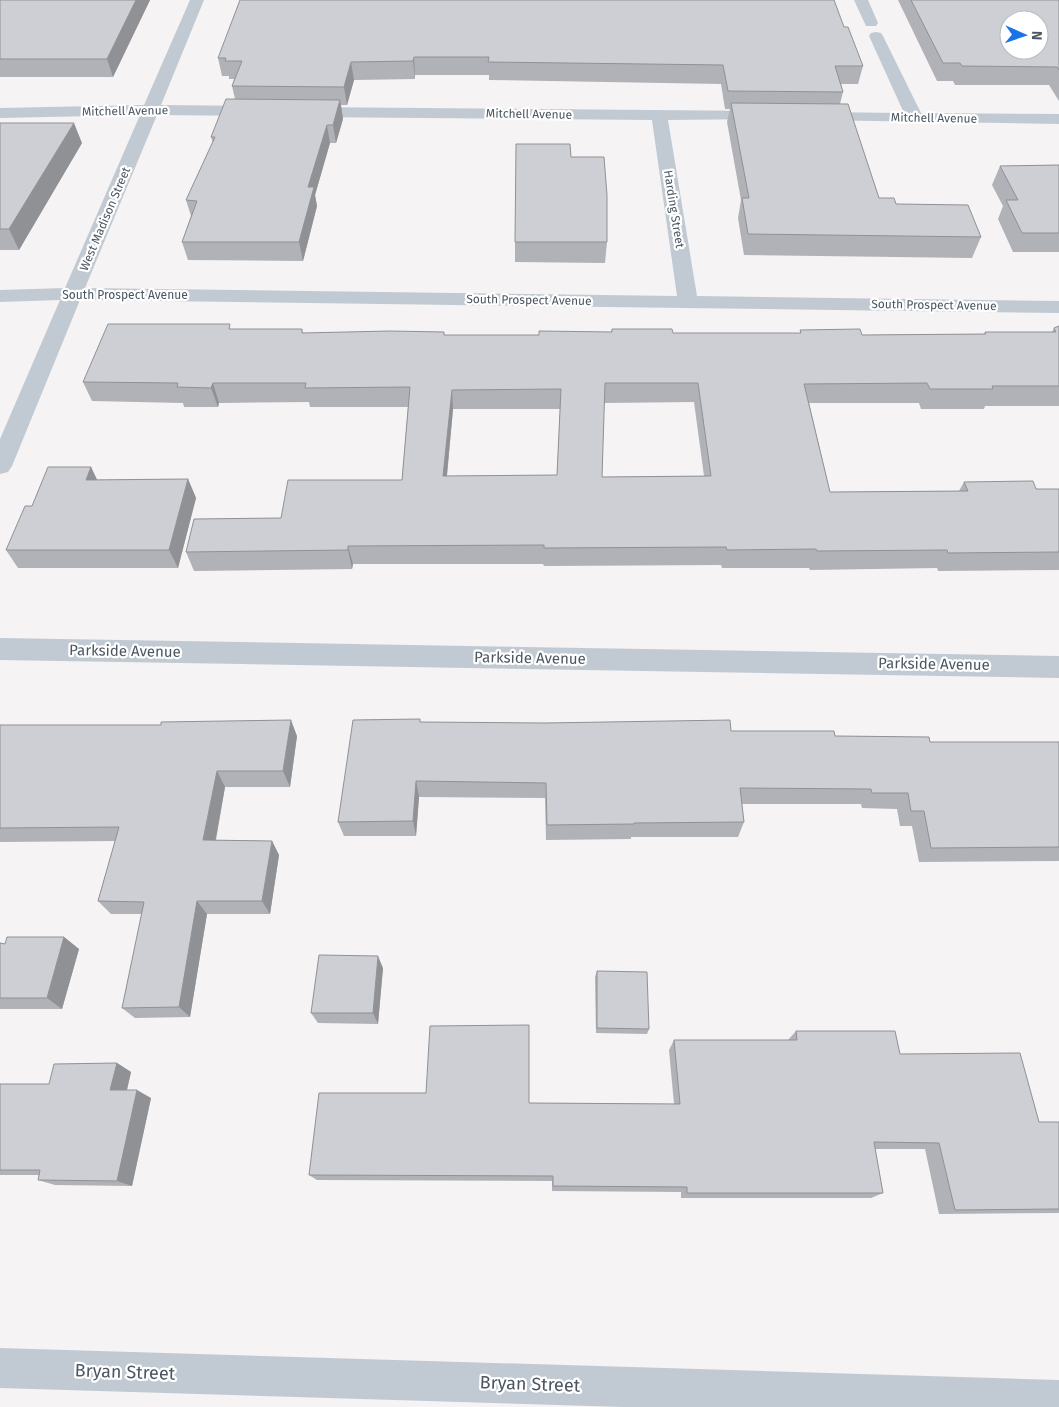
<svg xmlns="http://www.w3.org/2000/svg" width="1059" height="1407" font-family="'Fira Sans',sans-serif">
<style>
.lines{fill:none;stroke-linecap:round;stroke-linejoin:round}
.street{fill:#c1cad2;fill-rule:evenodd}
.wall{fill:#b0b2b7;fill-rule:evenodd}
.shaded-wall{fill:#909195}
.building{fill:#cdcfd5;stroke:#909195;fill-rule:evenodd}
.labels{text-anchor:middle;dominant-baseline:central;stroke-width:4.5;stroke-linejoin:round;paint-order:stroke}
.far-street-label{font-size:12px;fill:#4a5661;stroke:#fff}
.street-label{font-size:15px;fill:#4a5661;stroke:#fff}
.near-street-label{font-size:18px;fill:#4a5661;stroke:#fff}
</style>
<rect width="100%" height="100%" fill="#f5f3f3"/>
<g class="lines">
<path class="street" d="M 190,0 L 204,0 L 161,105 L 258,106 L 264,108 L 266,111 L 264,114 L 258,116 L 157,115 L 85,288 L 677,296 L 652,120 L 306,117 L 300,115 L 298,112 L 300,109 L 306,107 L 765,111 L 771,113 L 773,116 L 771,119 L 668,120 L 697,296 L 1059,301 L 1059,313 L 80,300 L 12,466 L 8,472 L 0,474 L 0,439 L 60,300 L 0,302 L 0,290 L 65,288 L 140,115 L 0,118 L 0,108 L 144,105 Z
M 854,0 L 868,0 L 878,23 L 876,26 L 866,26 Z
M 876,32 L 881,33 L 883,36 L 921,113 L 1059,114 L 1059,124 L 810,120 L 808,117 L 810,114 L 816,112 L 904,113 L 869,36 L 871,33 Z
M 0,638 L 1059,656 L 1059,678 L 0,660 Z
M 0,1348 L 1059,1380 L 1059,1407 L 623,1407 L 0,1388 Z"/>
</g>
<path class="wall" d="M 0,0 L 150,0 L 113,77 L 0,77 Z
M 898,0 L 1059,0 L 1059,101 L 1049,85 L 955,85 L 953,81 L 937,81 Z
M 844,27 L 863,66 L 858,84 L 841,84 L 843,92 L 840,104 L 879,198 L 896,204 L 981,237 L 972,258 L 744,255 L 738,218 L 741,200 L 727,122 L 730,109 L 725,109 L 721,84 L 489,80 L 489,75 L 415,75 L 415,79 L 354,80 L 347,105 L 341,105 L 343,119 L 336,143 L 330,143 L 315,195 L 317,206 L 303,261 L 188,260 L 182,242 L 191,216 L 186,200 L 213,143 L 211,137 L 235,99 L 232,86 L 234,79 L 229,79 L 229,76 L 222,76 L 218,58 Z
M 0,123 L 82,143 L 19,250 L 0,250 Z
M 571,157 L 607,242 L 605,263 L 515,262 L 515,242 Z
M 1059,165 L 1059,252 L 1013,252 L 998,219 L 1003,206 L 992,185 L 1000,166 Z
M 1059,326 L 1059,406 L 985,406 L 984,409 L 921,409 L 919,403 L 809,403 L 830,492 L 959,491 L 964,482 L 1036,489 L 1059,489 L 1059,570 L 938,571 L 937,568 L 810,570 L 809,568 L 722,568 L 721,565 L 544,566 L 543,564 L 353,564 L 352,569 L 194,571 L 186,552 L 281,518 L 402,480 L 408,407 L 310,407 L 309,402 L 219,403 L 218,407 L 184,407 L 183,403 L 92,401 L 83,382 L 232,329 L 302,329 L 303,333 L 444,335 L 539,335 L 611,332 L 612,329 L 673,333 L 800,333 L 800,330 L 862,335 L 984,334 L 985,332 L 1052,332 L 1054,328 ZM 694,402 L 704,476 L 602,477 L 604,403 ZM 453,409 L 560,409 L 557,475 L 447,476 Z
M 91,467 L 97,480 L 188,479 L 196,498 L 178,568 L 18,568 L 6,550 L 32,506 Z
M 420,722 L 731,731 L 835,736 L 930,742 L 1059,742 L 1059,861 L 919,862 L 912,826 L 900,826 L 897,809 L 862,808 L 861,804 L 742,804 L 744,822 L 738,837 L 631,837 L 631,839 L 546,840 L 545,798 L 419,797 L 416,836 L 344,836 L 338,822 Z
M 0,725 L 297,736 L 290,787 L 225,787 L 216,840 L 272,841 L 279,855 L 270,914 L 207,914 L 190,1017 L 135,1018 L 122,1008 L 142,914 L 111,914 L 98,901 L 115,841 L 0,842 Z
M 64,937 L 79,949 L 62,1009 L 0,1009 L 0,943 L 5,944 Z
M 383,968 L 378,1024 L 318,1023 L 311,1013 Z
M 597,971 L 649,1029 L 647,1034 L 596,1033 L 595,977 Z
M 796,1031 L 900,1054 L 1039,1122 L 1059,1122 L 1059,1213 L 939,1214 L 925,1149 L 875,1149 L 883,1193 L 871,1198 L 681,1198 L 681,1192 L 552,1191 L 552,1181 L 317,1180 L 309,1175 L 529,1103 L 674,1104 L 669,1050 L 674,1040 L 788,1040 Z
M 117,1063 L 131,1072 L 127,1090 L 151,1098 L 132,1186 L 55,1185 L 38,1180 L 39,1175 L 0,1175 L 0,1084 L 49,1084 Z"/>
<path class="shaded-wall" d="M 136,0 L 150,0 L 113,77 L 107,59 Z
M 414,57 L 415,75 L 415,79 L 413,61 Z
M 351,62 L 354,80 L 347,105 L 344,87 Z
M 340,100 L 343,119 L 336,143 L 333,125 Z
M 74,123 L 82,143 L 19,250 L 9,229 Z
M 327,125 L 330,143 L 315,195 L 317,206 L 303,261 L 299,242 L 308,187 Z
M 213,383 L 219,403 L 218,407 L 211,388 Z
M 452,390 L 453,409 L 445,495 L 443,476 Z
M 91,467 L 100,486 L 86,480 Z
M 188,479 L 196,498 L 178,568 L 169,550 Z
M 348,546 L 353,564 L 352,569 L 348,550 Z
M 291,720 L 297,736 L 290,787 L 283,771 Z
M 217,771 L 225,787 L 213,854 L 203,840 Z
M 416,781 L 419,797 L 416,836 L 413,821 Z
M 272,841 L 279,855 L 270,914 L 262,901 Z
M 197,901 L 207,914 L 190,1017 L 179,1007 Z
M 64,937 L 79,949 L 62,1009 L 47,998 Z
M 378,956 L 383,968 L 378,1024 L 373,1013 Z
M 117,1063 L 131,1072 L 125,1098 L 110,1090 Z
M 137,1090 L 151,1098 L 132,1186 L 117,1181 Z"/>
<path class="building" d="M 0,0 L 136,0 L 107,59 L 0,59 Z
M 240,0 L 834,0 L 844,27 L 848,27 L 863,66 L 835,66 L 843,92 L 728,91 L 723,65 L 488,62 L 489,57 L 414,57 L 413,61 L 351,62 L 344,87 L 232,86 L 242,61 L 225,61 L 226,58 L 218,58 Z
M 911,0 L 1059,0 L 1059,70 L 1057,67 L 962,66 L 960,63 L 943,63 ZM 1009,20 L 1039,20 L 1039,50 L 1009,50 Z
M 226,99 L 340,100 L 333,125 L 327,125 L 308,187 L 314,187 L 299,242 L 182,242 L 197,201 L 186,200 L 215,137 L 211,137 Z
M 731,103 L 848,104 L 879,198 L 894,198 L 896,204 L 968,205 L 981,237 L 748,234 L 742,198 L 749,198 Z
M 0,123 L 74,123 L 9,229 L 0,229 Z
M 516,144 L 570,144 L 571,157 L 604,157 L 607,195 L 607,242 L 515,242 Z
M 1059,165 L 1059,233 L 1022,233 L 1006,200 L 1018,200 L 1000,166 Z
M 108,324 L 230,324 L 229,329 L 302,329 L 302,333 L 390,331 L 444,332 L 444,335 L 539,335 L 539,331 L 612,332 L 612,329 L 672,329 L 673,333 L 801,333 L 800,330 L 860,329 L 862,335 L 986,334 L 985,332 L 1056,332 L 1054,328 L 1059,326 L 1059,386 L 992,386 L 993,389 L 930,389 L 927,383 L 804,384 L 830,492 L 968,491 L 964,482 L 1033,481 L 1036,489 L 1059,489 L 1059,552 L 948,553 L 947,550 L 817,551 L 816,549 L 727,550 L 726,547 L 544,548 L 544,545 L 348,546 L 348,550 L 186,552 L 194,519 L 281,518 L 288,480 L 402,480 L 410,387 L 305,388 L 306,383 L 213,383 L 211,388 L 177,387 L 178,383 L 83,382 ZM 605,383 L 698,383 L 711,476 L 602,477 ZM 561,389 L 557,475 L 443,476 L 452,390 Z
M 48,467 L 91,467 L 86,480 L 188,479 L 169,550 L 6,550 L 25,506 L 32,506 Z
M 420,719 L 420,722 L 545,723 L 730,720 L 731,731 L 834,731 L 835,736 L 929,737 L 930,742 L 1059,742 L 1059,847 L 931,848 L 924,811 L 911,811 L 908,793 L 872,793 L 871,789 L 740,788 L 744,822 L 634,823 L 634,824 L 547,825 L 546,783 L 416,781 L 413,821 L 338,822 L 353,720 Z
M 291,720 L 283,771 L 217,771 L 203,840 L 272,841 L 262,901 L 197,901 L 179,1007 L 122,1008 L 144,902 L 98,901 L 119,827 L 0,828 L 0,725 L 161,725 L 161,722 Z
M 7,937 L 64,937 L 47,998 L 0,998 L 0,943 L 5,944 Z
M 319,955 L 378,956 L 373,1013 L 311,1013 Z
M 597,971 L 647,972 L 649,1029 L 597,1028 Z
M 529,1025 L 529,1103 L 680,1104 L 674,1040 L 797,1040 L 796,1031 L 895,1031 L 900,1054 L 1020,1053 L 1039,1122 L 1059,1122 L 1059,1209 L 955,1210 L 939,1143 L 874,1142 L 883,1193 L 687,1193 L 687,1187 L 553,1186 L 553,1176 L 309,1175 L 319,1093 L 426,1093 L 430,1026 Z
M 117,1063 L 110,1090 L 137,1090 L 117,1181 L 38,1180 L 40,1170 L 0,1170 L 0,1084 L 49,1084 L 54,1064 Z"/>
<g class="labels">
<g class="far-street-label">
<text transform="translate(125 111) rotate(-1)">Mitchell Avenue</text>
<text transform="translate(529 114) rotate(1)">Mitchell Avenue</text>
<text transform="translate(934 118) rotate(1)">Mitchell Avenue</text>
<text transform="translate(674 209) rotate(81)">Harding Street</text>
<text transform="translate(105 219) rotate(-67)">West Madison Street</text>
<text x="125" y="295">South Prospect Avenue</text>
<text transform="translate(529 300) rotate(1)">South Prospect Avenue</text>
<text transform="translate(934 305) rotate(1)">South Prospect Avenue</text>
</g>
<g class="street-label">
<text transform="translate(125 651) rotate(1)">Parkside Avenue</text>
<text transform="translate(530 658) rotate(1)">Parkside Avenue</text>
<text transform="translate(934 664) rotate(1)">Parkside Avenue</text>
</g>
<g class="near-street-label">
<text transform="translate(125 1372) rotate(2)">Bryan Street</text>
<text transform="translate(530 1384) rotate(2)">Bryan Street</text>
</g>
</g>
<g transform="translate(1024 35) rotate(92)"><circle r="24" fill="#ffffff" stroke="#b7bbc0"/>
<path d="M0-4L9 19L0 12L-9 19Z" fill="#1a73e8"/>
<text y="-8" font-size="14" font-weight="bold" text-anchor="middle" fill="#4a5661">N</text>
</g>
</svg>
